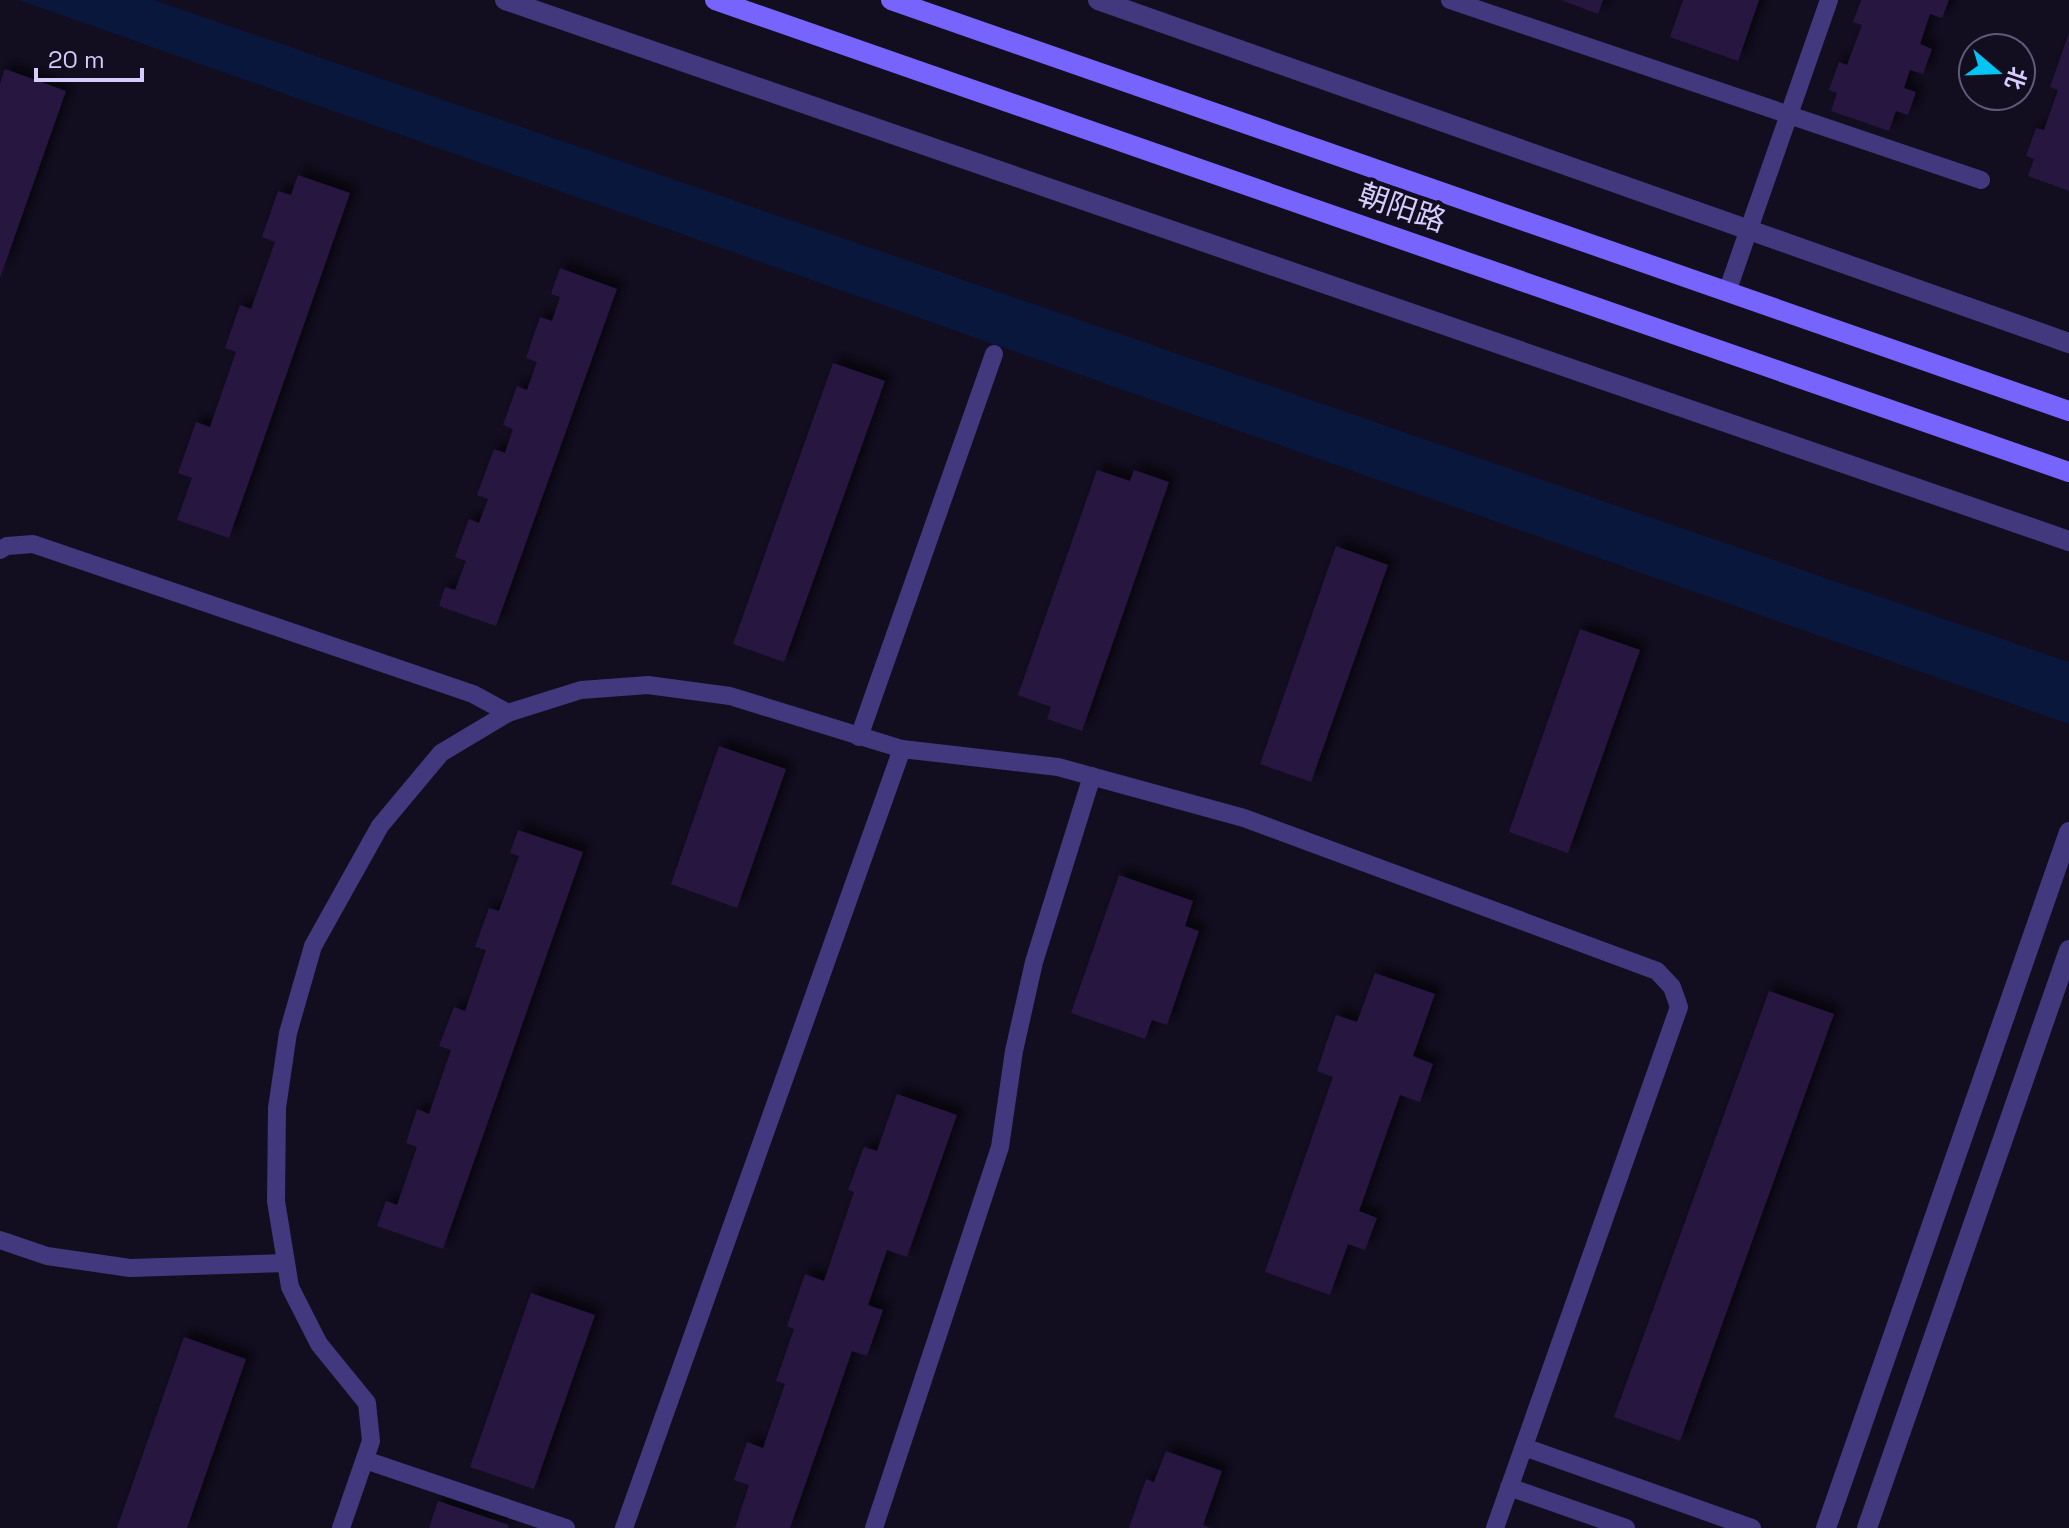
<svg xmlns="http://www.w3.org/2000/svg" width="2069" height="1528" font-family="'Space Grotesk','Noto Sans SC',sans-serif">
	<defs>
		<filter id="shadow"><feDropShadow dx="7" dy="-7" stdDeviation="4" flood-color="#0009"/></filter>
	</defs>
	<rect width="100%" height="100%" fill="#120d1f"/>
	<polygon fill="#09173c" points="19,0 154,0 2069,662 2069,724"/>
	<g fill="#251940" filter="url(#shadow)">
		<polygon points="1561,0 1603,0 1598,14"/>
		<polygon points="1683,0 1759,0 1738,61 1670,37"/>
		<polygon points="1861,0 1949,0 1942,18 1930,14 1920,44 1932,49 1923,74 1910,70 1904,88 1916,92 1908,115 1896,111 1889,131 1831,111 1837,93 1829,90 1839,62 1847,65 1862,25 1853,22"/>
		<polygon points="2069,33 2069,191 2028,176 2034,159 2026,156 2036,128 2044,130 2058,90 2050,87"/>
		<polygon points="5,69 66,91 0,278 0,84"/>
		<polygon points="298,175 350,193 229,538 177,520 192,478 178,473 196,422 210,427 236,352 225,348 240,305 251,309 275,242 262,237 278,191 291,195"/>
		<polygon points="560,268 617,289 496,626 439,606 445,587 455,590 466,561 455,557 469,519 479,523 488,499 477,495 494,449 505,453 513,429 503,425 517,386 527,390 537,362 526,358 540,317 552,321 560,297 551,294"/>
		<polygon points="833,363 885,381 784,662 733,644"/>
		<polygon points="1097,470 1130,481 1134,470 1169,482 1082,731 1047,719 1051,707 1018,695"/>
		<polygon points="1336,546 1388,565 1311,782 1260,764"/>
		<polygon points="1580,629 1640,650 1568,853 1509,832"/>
		<polygon points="719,746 786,769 737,908 671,884"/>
		<polygon points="518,830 583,852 443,1249 377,1226 386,1201 397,1205 417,1147 406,1143 417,1109 429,1114 451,1050 439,1046 454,1007 465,1011 486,950 475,947 489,908 499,911 519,856 510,853"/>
		<polygon points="1119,875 1193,901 1185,926 1199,931 1167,1025 1152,1020 1145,1039 1071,1013"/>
		<polygon points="1375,973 1435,994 1413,1056 1433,1064 1420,1102 1400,1095 1359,1211 1377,1218 1365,1250 1348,1244 1330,1295 1265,1272 1333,1077 1317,1071 1336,1015 1357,1022"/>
		<polygon points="1769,991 1834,1014 1680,1441 1614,1417"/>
		<polygon points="897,1094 957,1115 907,1257 887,1250 868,1305 883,1310 867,1356 852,1351 790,1528 735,1528 749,1485 734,1480 747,1442 763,1448 785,1384 776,1381 794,1329 787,1326 805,1274 824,1281 854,1192 848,1190 864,1147 877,1151"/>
		<polygon points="531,1293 595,1315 534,1489 470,1467"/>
		<polygon points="184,1337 246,1359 187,1528 117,1528"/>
		<polygon points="1166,1451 1222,1471 1203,1525 1210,1528 1129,1528 1146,1479 1154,1482"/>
		<polygon points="438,1501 509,1525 508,1528 429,1528"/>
	</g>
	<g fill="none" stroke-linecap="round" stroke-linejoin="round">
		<g stroke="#41387e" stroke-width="18">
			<polyline points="1450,0 1981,180"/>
			<polyline points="1727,292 1829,0"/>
			<polyline points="0,550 7,546 33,544 473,694 508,713"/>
			<polyline points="859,737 994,354"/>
			<polyline points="0,1240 47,1256 130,1268 286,1263"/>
			<polyline points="1524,1447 1752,1528"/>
			<polyline points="365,1460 566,1528"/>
			<polyline points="1509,1487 1626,1528"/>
			<polyline points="341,1528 371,1441 367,1403 319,1344 290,1287 276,1201 277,1108 288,1033 313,946 380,826 441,753 508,713 581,690 648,685 730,696 902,749"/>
			<polyline points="624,1528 902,749 1058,767 1244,818 1657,971 1672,987 1679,1007 1495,1528"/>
			<polyline points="874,1528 1000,1147 1014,1051 1034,962 1092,776"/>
		</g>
		<g stroke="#41387e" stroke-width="20">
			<polyline points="505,0 2069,541"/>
			<polyline points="1098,0 2069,343"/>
		</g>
		<g stroke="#41387e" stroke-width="20">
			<polyline points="1826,1528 2069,832"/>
			<polyline points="1867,1528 2069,950"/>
		</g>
		<g stroke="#7664fd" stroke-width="20">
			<polyline points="715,0 2069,472"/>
			<polyline points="891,0 2069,411"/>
		</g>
	</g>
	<g text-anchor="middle" stroke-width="8" stroke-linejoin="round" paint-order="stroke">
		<g font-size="30" fill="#d6ccfe" stroke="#120d1f">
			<text transform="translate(1402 208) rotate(19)" y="10">朝阳路</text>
		</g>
	</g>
	<g transform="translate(1997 72) rotate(109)"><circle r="38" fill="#120d1f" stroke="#605978" stroke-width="2"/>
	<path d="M0-6L14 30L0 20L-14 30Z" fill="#03c4f3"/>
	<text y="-12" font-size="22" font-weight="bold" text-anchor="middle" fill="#d6ccfe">北</text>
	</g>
	<path d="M36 68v12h106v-12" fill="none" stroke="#d6ccfe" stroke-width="4"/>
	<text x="48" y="68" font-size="24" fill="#d6ccfe" stroke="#120d1f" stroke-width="6" paint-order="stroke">20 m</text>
</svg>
